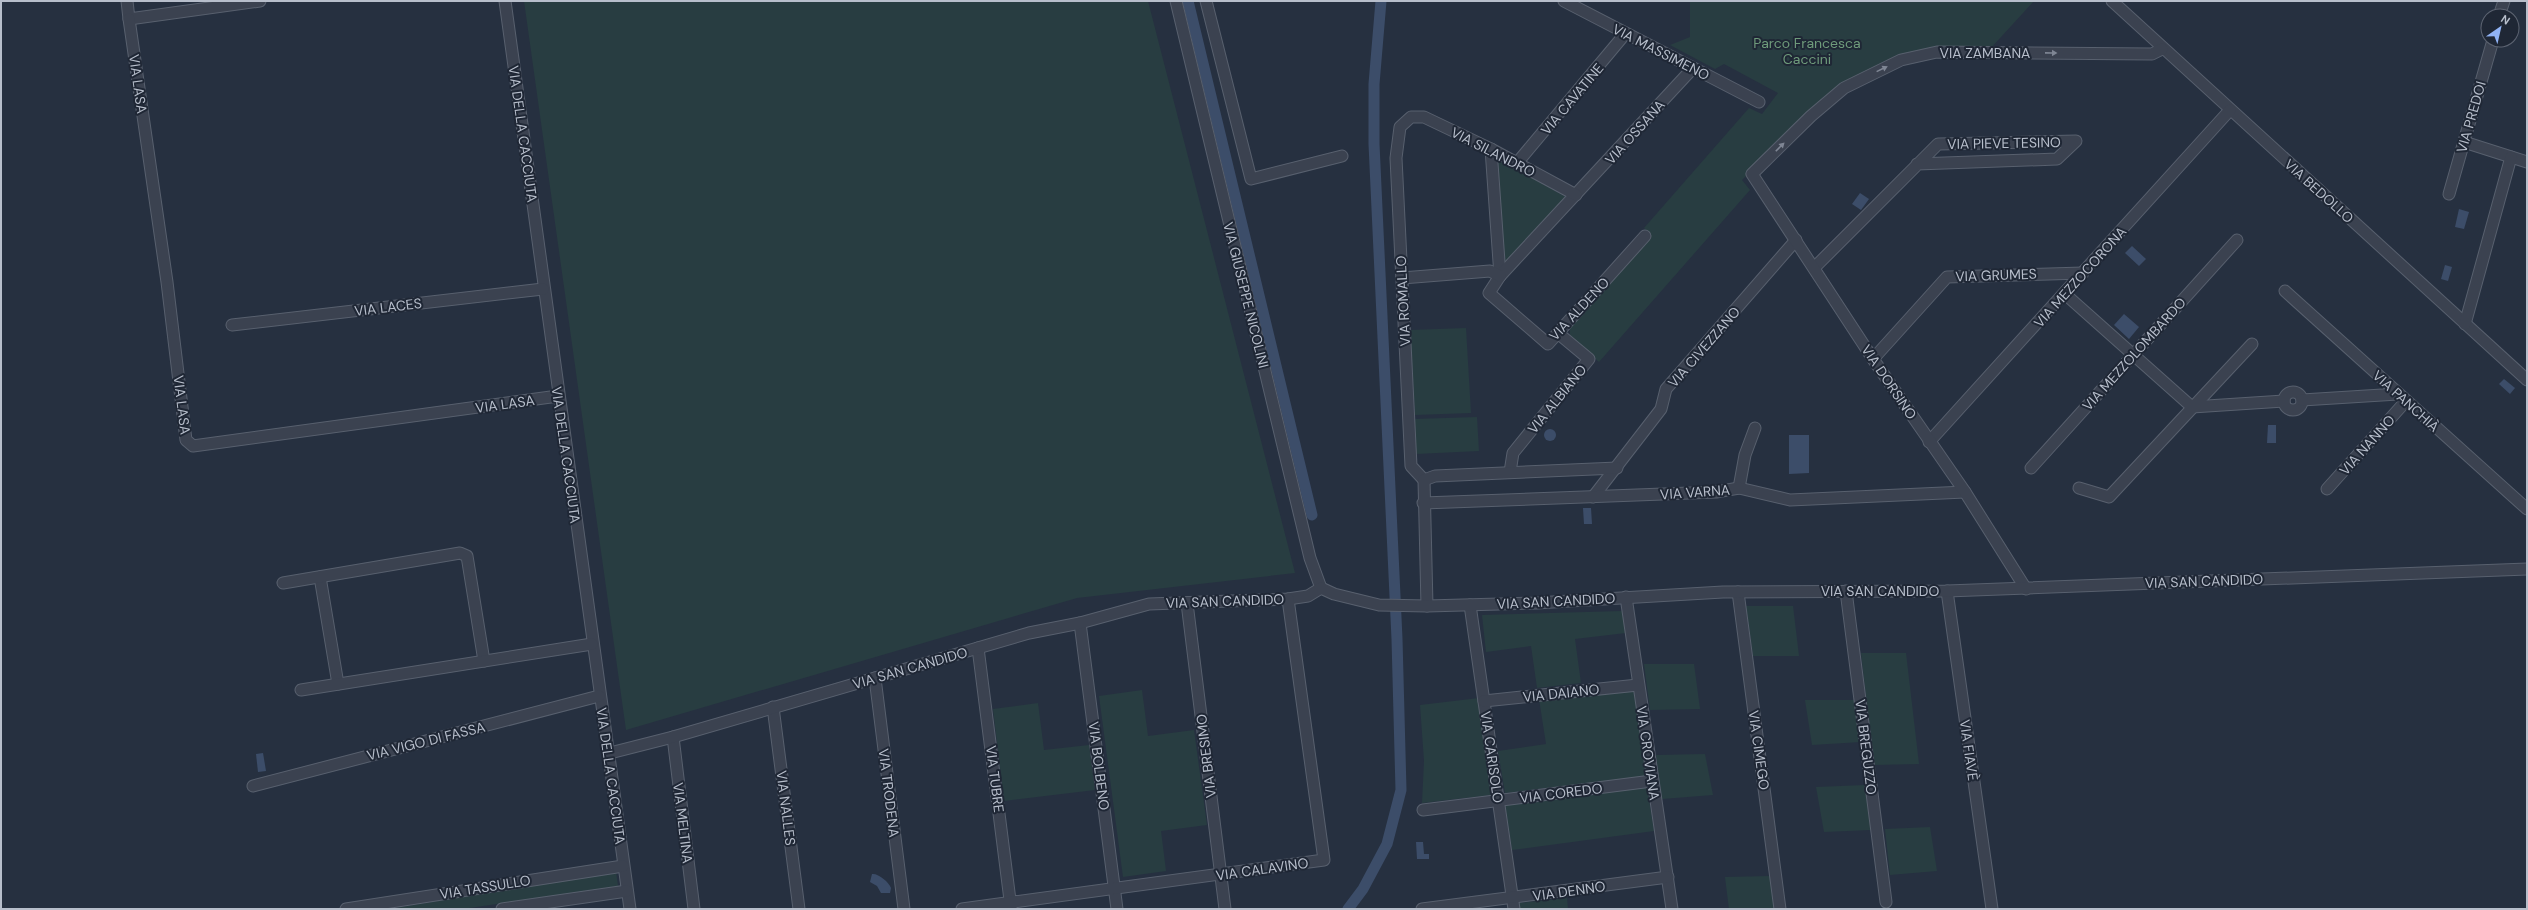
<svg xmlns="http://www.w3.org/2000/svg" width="2528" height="910" font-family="'DM Sans',sans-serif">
	<rect width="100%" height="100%" fill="#263040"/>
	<g fill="#283d41">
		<polygon points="524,1 1148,1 1295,573 1077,598 626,730"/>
		<polygon points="1690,1 2034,1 1990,49 1900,55 1812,111 1742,180 1750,190 1599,362 1573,339 1570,336 1570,326 1650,234 1644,228 1749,108 1762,114 1778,93 1724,64 1715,69 1670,45 1690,37"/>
		<polygon points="1498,159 1566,197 1504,266"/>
		<polygon points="1466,328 1471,413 1415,415 1410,330"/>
		<polygon points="1477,417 1479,451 1416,454 1414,419"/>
		<polygon points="1746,606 1793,606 1799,656 1753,656"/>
		<polygon points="1622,611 1626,633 1575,639 1581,683 1537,688 1531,646 1486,652 1482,615"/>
		<polygon points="1861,653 1906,653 1919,764 1874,765"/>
		<polygon points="1644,664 1694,664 1700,709 1650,710"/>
		<polygon points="1635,689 1647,776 1505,793 1498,751 1546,744 1539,699"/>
		<polygon points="1142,690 1148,736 1194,730 1207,825 1161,831 1166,871 1123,877 1099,696"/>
		<polygon points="1479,698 1488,752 1491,795 1422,803 1424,761 1420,705"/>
		<polygon points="1805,700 1855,700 1861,742 1812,745"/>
		<polygon points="1038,703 1044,750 1089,745 1095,790 1004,801 993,709"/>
		<polygon points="1705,754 1713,795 1662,799 1656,755"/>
		<polygon points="1865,785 1871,830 1824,832 1816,787"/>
		<polygon points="1647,786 1654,831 1512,850 1505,804"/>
		<polygon points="1930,827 1937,871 1890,875 1885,829"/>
		<polygon points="616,872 618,886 463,909 389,909"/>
		<polygon points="1770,876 1775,909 1729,909 1725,877"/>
		<polygon points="1567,898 1568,909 1520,909 1519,903"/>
	</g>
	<g fill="#3c4d69">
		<polygon points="1860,193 1869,199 1861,210 1852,204"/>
		<polygon points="2459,209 2469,212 2464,229 2455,227"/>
		<polygon points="2132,246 2146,259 2139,266 2125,253"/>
		<polygon points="2445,265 2452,267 2448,281 2441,279"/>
		<polygon points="2124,314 2139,327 2129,339 2114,325"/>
		<polygon points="2504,379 2515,388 2510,394 2499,384"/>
		<polygon points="2268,425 2276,425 2276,443 2267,443"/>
		<circle cx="1550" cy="435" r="6"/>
		<polygon points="1789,435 1809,435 1809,473 1789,474"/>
		<polygon points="1583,508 1591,508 1592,524 1584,524"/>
		<polygon points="263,753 266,771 258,772 256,754"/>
		<polygon points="1416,842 1423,842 1424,854 1429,854 1429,859 1417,859"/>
		<path d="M 872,874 C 878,873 889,882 891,888 L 890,893 L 881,893 L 877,886 L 870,882 Z"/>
	</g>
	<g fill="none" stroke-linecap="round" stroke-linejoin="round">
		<g stroke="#3c4d69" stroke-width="11">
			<polyline points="1188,1 1312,515"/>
			<polyline points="1348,909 1363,889 1387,844 1401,790 1397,639 1374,144 1374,84 1381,1"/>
		</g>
		<g stroke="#58606e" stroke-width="13">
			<g id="street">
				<polyline points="127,1 129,19 260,1"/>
				<polyline points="505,1 630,909"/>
				<polyline points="1176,1 1310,558 1321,588"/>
				<polyline points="1206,1 1251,179 1342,156"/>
				<polyline points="1564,1 1759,102"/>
				<polyline points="2112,1 2527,380"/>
				<polyline points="2499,16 2504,1"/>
				<polyline points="129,19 167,282 186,440 193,446 558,396"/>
				<polyline points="2464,142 2527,162"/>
				<polyline points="1491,149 1500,276"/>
				<polyline points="1517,163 1625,34"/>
				<polyline points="2449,194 2493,40"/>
				<polyline points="1645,236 1548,344 1489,293 1500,276 1693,68"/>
				<polyline points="1814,268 1938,144 2076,141 2057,159 1917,164"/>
				<polyline points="1402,278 1490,271 1500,276"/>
				<polyline points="2285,291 2527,509"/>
				<polyline points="2065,294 2192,407 2284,401"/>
				<polyline points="2465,324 2511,157"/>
				<polyline points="232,325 543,289"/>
				<polyline points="1873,359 1947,277 2083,273"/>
				<circle cx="2293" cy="401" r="9"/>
				<polyline points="2302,400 2398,394"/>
				<polyline points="1929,442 2230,110"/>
				<polyline points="2031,468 2237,240"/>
				<polyline points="1510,472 1513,453 1589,359 1559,334"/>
				<polyline points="1424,480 1411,466 1396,158 1400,127 1411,117 1424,117 1491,149 1576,195"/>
				<polyline points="1739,488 1745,455 1755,428"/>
				<polyline points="2079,488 2109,497 2252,344"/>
				<polyline points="2327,489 2406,401"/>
				<polyline points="1593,497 1661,409 1666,389 1796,240"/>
				<polyline points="1423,503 1716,492 1739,488 1790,500 1965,492"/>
				<polyline points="320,577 338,684"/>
				<polyline points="283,583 460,553 467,556 484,661"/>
				<polyline points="2026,589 1965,492 1873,359 1752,174 1811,116 1844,88 1901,60 1937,52 2152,54 2162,49"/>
				<polyline points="1846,591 1886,902"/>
				<polyline points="1947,591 1992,909"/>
				<polyline points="1738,592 1780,909"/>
				<polyline points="1626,597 1672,909"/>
				<polyline points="1187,603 1225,909"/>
				<polyline points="1470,605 1514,909"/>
				<polyline points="1427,606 1424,480 1435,476 1617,468"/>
				<polyline points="1080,623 1117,909"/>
				<polyline points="978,648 1011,908"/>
				<polyline points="875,678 904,909"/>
				<polyline points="301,690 592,644"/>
				<polyline points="1484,701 1638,685"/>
				<polyline points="773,707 799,909"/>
				<polyline points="673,737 694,909"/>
				<polyline points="610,753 673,737 1029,633 1080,623 1149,604 1288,599 1308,596 1321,588 1334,594 1379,605 1427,606 1536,603 1723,592 1947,591 2527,569"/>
				<polyline points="253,786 599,696"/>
				<polyline points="1423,810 1652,781"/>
				<polyline points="346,909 623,866"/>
				<polyline points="502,909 627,891"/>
				<polyline points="962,909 1324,860 1288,599"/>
				<polyline points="1422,909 1668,877"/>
			</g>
		</g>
		<use href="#street" stroke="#3b4250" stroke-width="11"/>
	</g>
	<defs><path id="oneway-solid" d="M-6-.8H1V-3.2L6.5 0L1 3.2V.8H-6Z"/></defs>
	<g fill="#7f8694">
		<use href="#oneway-solid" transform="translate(2051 53) rotate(1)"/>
		<use href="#oneway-solid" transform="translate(1882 69) rotate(-26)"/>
		<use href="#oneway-solid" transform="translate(1780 147) rotate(-45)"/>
	</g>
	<g text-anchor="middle" stroke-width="4" stroke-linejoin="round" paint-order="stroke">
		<g font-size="14" fill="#6f9b7b" stroke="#1f2735">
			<text x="1807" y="48">Parco Francesca<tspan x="1807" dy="16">Caccini</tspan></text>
		</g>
		<g font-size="14" fill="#b7becb" stroke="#1f2735">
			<text transform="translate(1661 52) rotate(27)" y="5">VIA MASSIMENO</text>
			<text x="1985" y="58">VIA ZAMBANA</text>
			<text transform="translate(138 84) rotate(82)" y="5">VIA LASA</text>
			<text transform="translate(1572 99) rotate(-50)" y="5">VIA CAVATINE</text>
			<text transform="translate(2471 117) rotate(-74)" y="5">VIA PREDOI</text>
			<text transform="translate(1635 132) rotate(-48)" y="5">VIA OSSANA</text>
			<text transform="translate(523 134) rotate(82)" y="5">VIA DELLA CACCIUTA</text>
			<text transform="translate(2004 143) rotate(-1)" y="5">VIA PIEVE TESINO</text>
			<text transform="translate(1493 152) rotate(27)" y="5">VIA SILANDRO</text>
			<text transform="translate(2319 191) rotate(42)" y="5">VIA BEDOLLO</text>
			<text transform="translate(1996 275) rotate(-2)" y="5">VIA GRUMES</text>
			<text transform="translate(2080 277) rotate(-48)" y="5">VIA MEZZOCORONA</text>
			<text transform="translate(1246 295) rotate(76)" y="5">VIA GIUSEPPE NICOLINI</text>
			<text transform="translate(1403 301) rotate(-93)" y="5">VIA ROMALLO</text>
			<text transform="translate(388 307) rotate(-7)" y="5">VIA LACES</text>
			<text transform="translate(1579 309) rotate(-47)" y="5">VIA ALDENO</text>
			<text transform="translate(1704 347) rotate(-49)" y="5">VIA CIVEZZANO</text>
			<text transform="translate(2134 354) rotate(-48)" y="5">VIA MEZZOLOMBARDO</text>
			<text transform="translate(1889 382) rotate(56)" y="5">VIA DORSINO</text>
			<text transform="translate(1557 399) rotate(-51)" y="5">VIA ALBIANO</text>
			<text transform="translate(2406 401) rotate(42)" y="5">VIA PANCHIÀ</text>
			<text transform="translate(505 404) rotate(-8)" y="5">VIA LASA</text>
			<text transform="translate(182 405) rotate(83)" y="5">VIA LASA</text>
			<text transform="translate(2367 445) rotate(-48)" y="5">VIA NANNO</text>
			<text transform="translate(566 455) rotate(82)" y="5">VIA DELLA CACCIUTA</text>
			<text transform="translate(1695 492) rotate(-4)" y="5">VIA VARNA</text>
			<text transform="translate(2204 581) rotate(-2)" y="5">VIA SAN CANDIDO</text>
			<text x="1880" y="596">VIA SAN CANDIDO</text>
			<text transform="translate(1225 601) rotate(-2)" y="5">VIA SAN CANDIDO</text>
			<text transform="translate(1556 601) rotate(-3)" y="5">VIA SAN CANDIDO</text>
			<text transform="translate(910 668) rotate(-16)" y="5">VIA SAN CANDIDO</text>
			<text transform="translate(1561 693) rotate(-6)" y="5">VIA DAIANO</text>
			<text transform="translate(426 741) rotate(-14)" y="5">VIA VIGO DI FASSA</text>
			<text transform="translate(1866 747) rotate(83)" y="5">VIA BREGUZZO</text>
			<text transform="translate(1759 750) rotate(82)" y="5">VIA CIMEGO</text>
			<text transform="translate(1969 750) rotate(82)" y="5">VIA FIAVÈ</text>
			<text transform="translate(1648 753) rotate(82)" y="5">VIA CROVIANA</text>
			<text transform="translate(1206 756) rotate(-97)" y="5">VIA BRESIMO</text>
			<text transform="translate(1492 757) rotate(82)" y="5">VIA CARISOLO</text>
			<text transform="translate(1099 766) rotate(83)" y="5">VIA BOLBENO</text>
			<text transform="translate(611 776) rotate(82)" y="5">VIA DELLA CACCIUTA</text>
			<text transform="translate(995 779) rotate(83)" y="5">VIA TUBRE</text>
			<text transform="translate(889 793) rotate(83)" y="5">VIA TRODENA</text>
			<text transform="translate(1561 793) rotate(-7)" y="5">VIA COREDO</text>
			<text transform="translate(786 808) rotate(83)" y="5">VIA NALLES</text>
			<text transform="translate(683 823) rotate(83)" y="5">VIA MELTINA</text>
			<text transform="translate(1262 869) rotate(-8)" y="5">VIA CALAVINO</text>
			<text transform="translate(485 887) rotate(-9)" y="5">VIA TASSULLO</text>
			<text transform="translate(1569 891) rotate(-8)" y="5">VIA DENNO</text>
		</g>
	</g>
	<rect width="2528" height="910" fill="none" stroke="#b7becb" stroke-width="4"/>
	<g transform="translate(2500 28) rotate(34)"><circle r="19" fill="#1f2735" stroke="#5c6371"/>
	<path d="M0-3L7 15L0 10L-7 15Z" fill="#91b3f6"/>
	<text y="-6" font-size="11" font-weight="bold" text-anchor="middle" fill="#b7becb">N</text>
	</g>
</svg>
